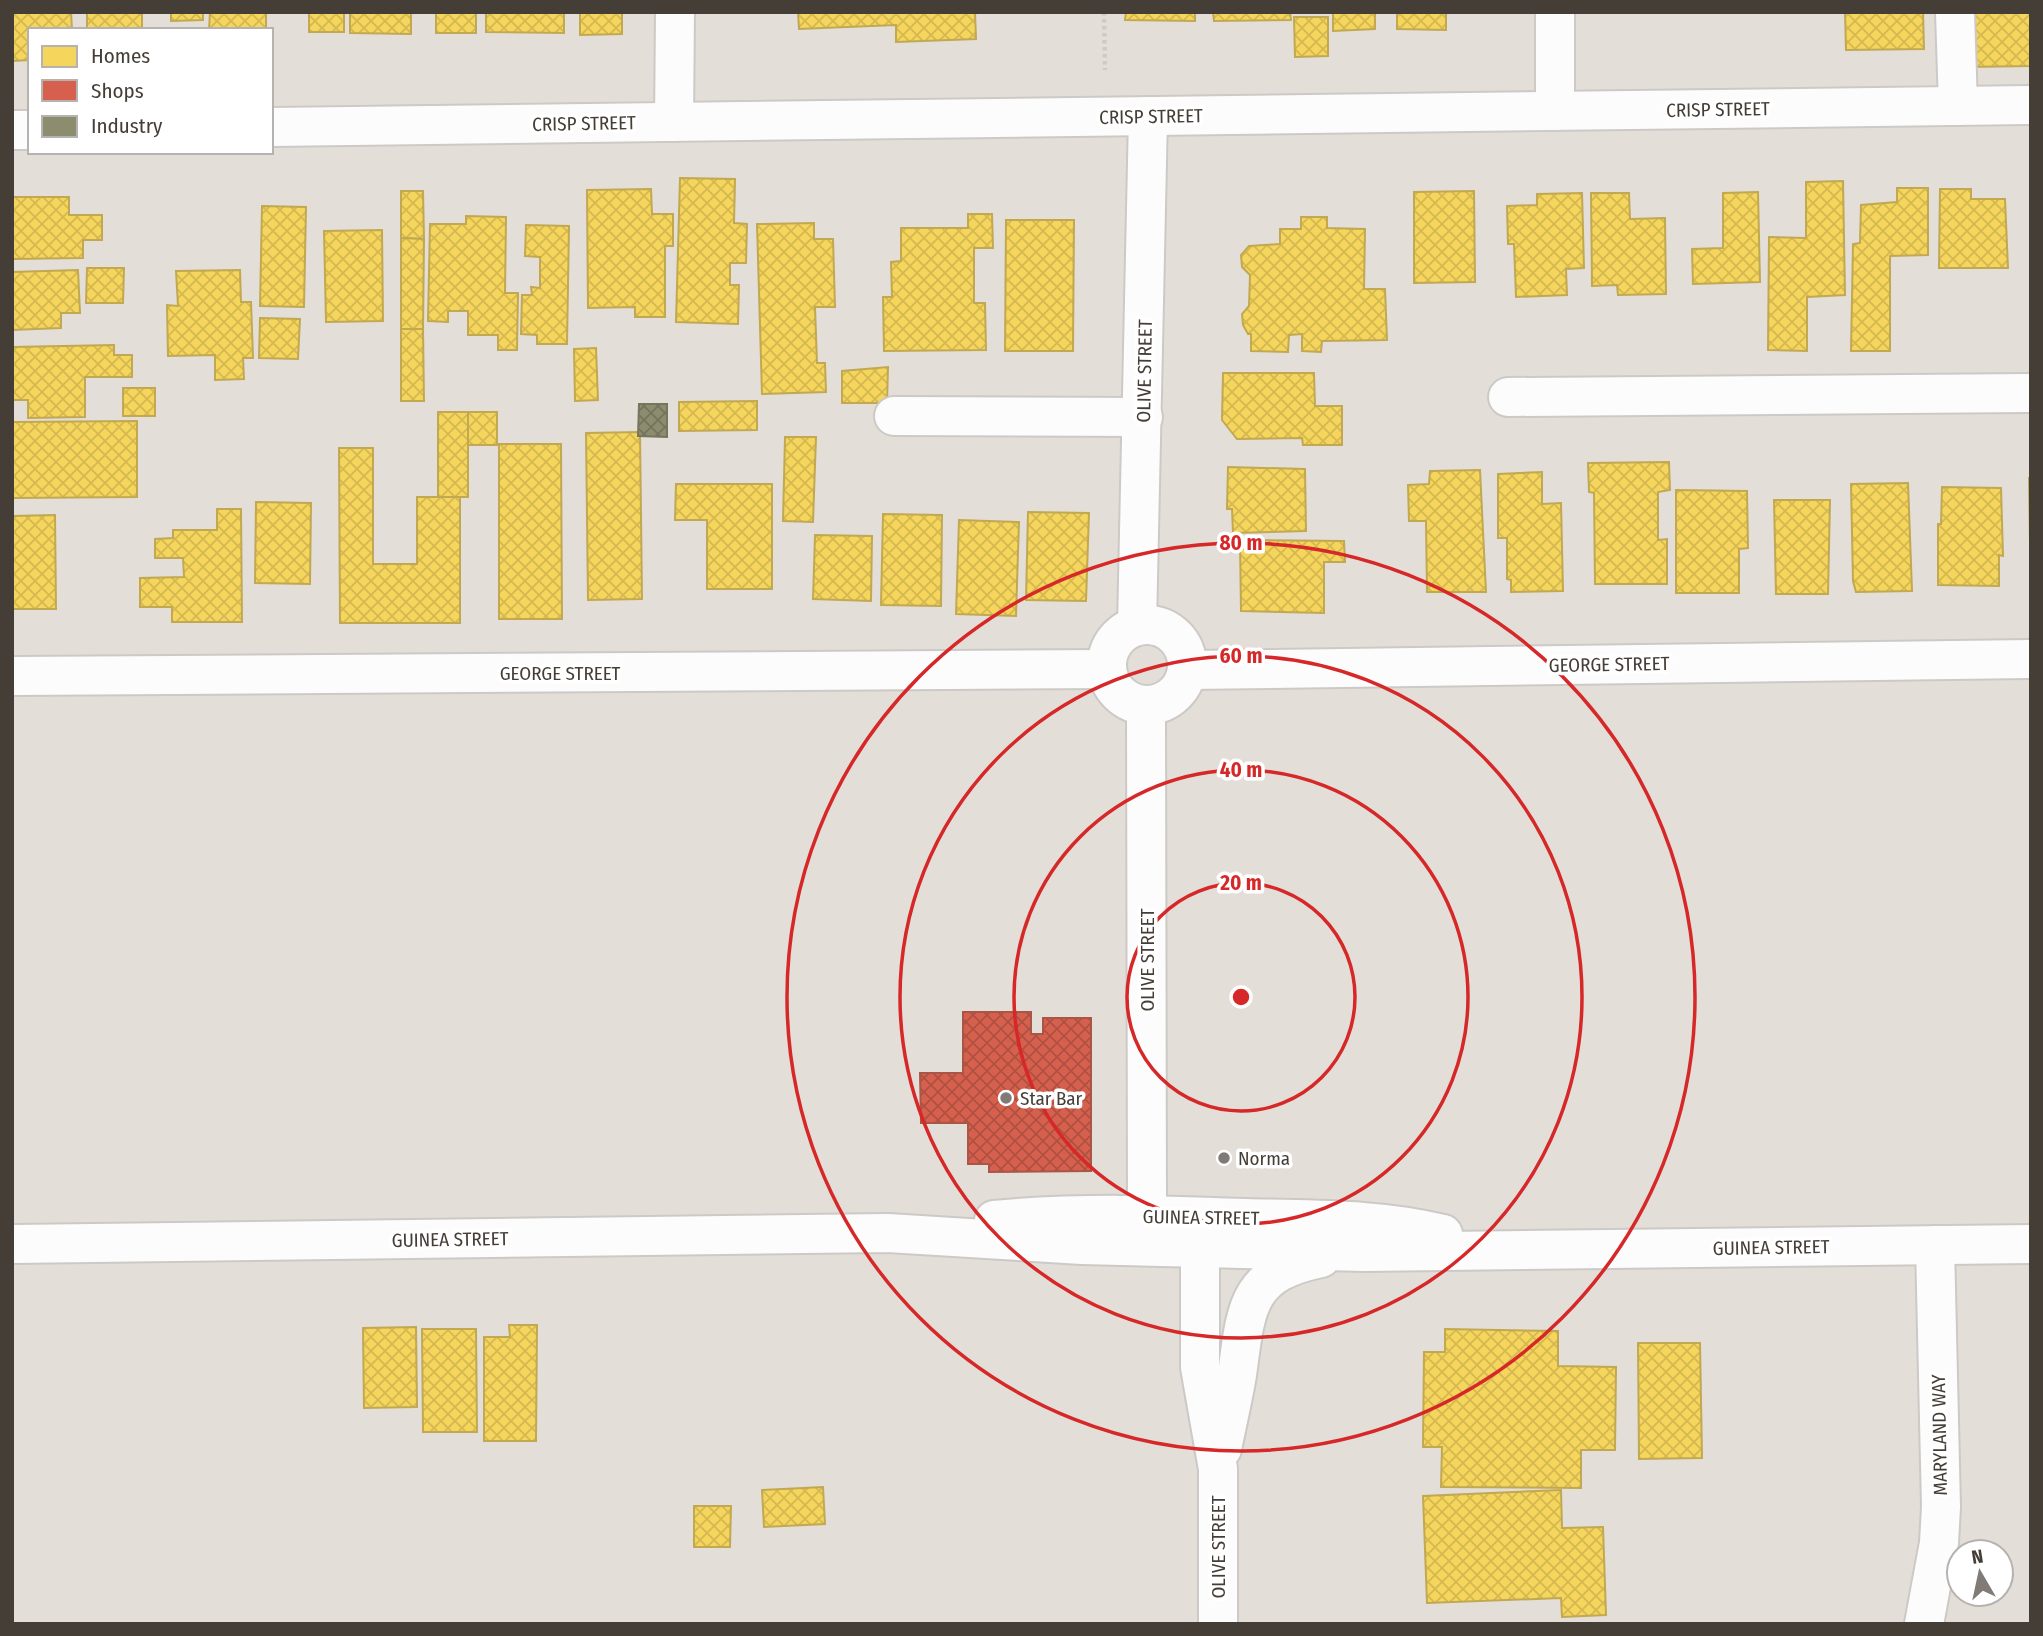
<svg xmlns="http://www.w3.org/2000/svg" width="2043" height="1636" font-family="'Fira Sans Condensed',sans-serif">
	<defs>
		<pattern id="homes-cross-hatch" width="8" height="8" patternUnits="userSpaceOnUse" patternTransform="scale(1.75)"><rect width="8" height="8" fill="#f6d55c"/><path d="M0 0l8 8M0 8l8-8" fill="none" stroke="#d4b851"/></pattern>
		<pattern id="shops-cross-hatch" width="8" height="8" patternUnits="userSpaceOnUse" patternTransform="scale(1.75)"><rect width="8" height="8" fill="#d6604d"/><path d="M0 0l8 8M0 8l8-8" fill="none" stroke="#af5141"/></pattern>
		<pattern id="industry-cross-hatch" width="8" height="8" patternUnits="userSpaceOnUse" patternTransform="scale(1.75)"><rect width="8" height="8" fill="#8c8c6e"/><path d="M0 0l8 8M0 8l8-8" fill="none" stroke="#74745b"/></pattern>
	</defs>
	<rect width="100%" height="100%" fill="#efedea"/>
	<path fill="#e3dfd8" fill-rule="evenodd" d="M 12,12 L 2031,12 L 2031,1624 L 12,1624 ZM 30,30 L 271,30 L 271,152 L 30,152 ZM 1959,1552 L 2001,1552 L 2001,1594 L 1959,1594 Z"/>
	<g fill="url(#homes-cross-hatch)" stroke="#c1a851" stroke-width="2">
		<polygon points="12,12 71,12 72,30 30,30 30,60 12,61"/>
		<rect x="87" y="12" width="55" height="18"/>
		<polygon points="171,12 203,12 203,20 171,21"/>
		<polygon points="210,12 266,12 266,30 209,30"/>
		<rect x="309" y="12" width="35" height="20"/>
		<polygon points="350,12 411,12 411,34 350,33"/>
		<rect x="436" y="12" width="40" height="21"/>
		<polygon points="486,12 564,12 564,33 486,32"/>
		<polygon points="580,12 622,12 622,34 580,35"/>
		<polygon points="798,12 975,12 976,39 896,42 896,25 799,29"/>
		<polygon points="1126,12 1195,12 1195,21 1125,20"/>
		<polygon points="1213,12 1290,12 1291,20 1214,21"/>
		<polygon points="1319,12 1388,12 1388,13 1375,13 1375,29 1333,31 1333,12"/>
		<polygon points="1397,12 1446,12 1446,30 1397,29"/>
		<polygon points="1845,12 1923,12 1924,49 1846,50"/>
		<polygon points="1964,12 2030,12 2031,66 1965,67"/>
		<polygon points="1294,17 1328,17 1328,56 1295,57"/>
		<polygon points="680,178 735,179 734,223 747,224 746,263 730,263 730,285 739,285 738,324 676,322"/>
		<polygon points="1843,181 1845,295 1807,297 1807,351 1768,350 1769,237 1806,238 1806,182"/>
		<polygon points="1897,188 1928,188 1928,255 1890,256 1890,351 1851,351 1853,244 1860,243 1861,205 1897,202"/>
		<polygon points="651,189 652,214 673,214 673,246 665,246 665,317 635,317 635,307 588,308 587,190"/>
		<polygon points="1940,189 1971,189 1971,199 2005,199 2008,268 1939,268"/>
		<polygon points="401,191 423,191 424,239 401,238"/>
		<polygon points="1474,191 1475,282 1414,283 1414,192"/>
		<polygon points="1758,192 1760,282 1693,284 1692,249 1723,248 1723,193"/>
		<polygon points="1582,193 1584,268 1566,269 1567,295 1516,297 1514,244 1508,244 1507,206 1537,205 1537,194"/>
		<polygon points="1591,193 1629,193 1630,219 1665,218 1666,294 1618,295 1617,285 1592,286"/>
		<polygon points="12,197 69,197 69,215 102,215 102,240 83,240 83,258 12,259"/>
		<polygon points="262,206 306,207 304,307 260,306"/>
		<polygon points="968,214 992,214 993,248 974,248 974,303 985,303 986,350 884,351 883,297 892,297 891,262 901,261 901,228 968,228"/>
		<polygon points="466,216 506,217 505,293 518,293 517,350 498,350 498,335 468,335 468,311 448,311 448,322 428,321 430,224 466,224"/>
		<polygon points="1301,217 1327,217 1327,228 1365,229 1364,289 1385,289 1387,340 1322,341 1321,352 1302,351 1302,334 1289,335 1288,352 1251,351 1251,334 1248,334 1243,325 1242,314 1249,306 1250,275 1242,267 1241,255 1249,246 1280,244 1280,229 1301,229"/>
		<polygon points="1006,220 1074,220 1073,351 1005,351"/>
		<polygon points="814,223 814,239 833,239 835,307 815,307 817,363 825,363 826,392 762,394 757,224"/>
		<polygon points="526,225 569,226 567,344 537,344 537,335 521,334 522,295 532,295 531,287 540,288 540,257 525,256"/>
		<polygon points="382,230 383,321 326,322 324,231"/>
		<polygon points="401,238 424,239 423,329 401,329"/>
		<polygon points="87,268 124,268 123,303 86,303"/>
		<polygon points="78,270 80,313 61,313 61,328 12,330 12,272"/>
		<polygon points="240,270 241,302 251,302 253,358 243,358 244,379 215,380 215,355 168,356 167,305 178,306 176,271"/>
		<polygon points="260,318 300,319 298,359 259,358"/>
		<polygon points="401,329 423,329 424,401 401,401"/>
		<polygon points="114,345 114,355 132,355 132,377 85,377 85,417 28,418 28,400 12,400 12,347"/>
		<polygon points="596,348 598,400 575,401 574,349"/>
		<polygon points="888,367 887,403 842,403 842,371"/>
		<polygon points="1223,373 1314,373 1315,406 1342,406 1342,445 1303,445 1302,438 1237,439 1222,420"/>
		<rect x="123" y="388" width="32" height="28"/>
		<polygon points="757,401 757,430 679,431 679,402"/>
		<rect x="438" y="412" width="30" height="85"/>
		<rect x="468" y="412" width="29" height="33"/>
		<polygon points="137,421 137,497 12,498 12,422"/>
		<polygon points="640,432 642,599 588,600 586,433"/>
		<polygon points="785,437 816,437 813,522 783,521"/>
		<polygon points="499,444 561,444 562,619 499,619"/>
		<polygon points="339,448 373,448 373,564 417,564 417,497 460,497 460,623 340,623"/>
		<polygon points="1669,462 1670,490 1658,492 1658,540 1667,539 1667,584 1595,584 1594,493 1589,492 1588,463"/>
		<polygon points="1228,467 1305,469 1306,531 1233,533 1232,509 1227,509"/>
		<polygon points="1480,470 1486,592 1427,592 1426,521 1409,521 1408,485 1429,484 1430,471"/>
		<polygon points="1542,472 1542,504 1561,503 1563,591 1511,592 1511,580 1507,579 1507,538 1498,538 1498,474"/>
		<polygon points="2029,478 2031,478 2030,542"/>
		<polygon points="1908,483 1912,591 1856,592 1853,581 1851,484"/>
		<polygon points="676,484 772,484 772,589 707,589 707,520 675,520"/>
		<polygon points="1942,487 2001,488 2003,556 1999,555 1999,586 1938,585 1938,524 1941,524"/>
		<polygon points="1676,490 1747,491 1748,548 1739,549 1739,593 1676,593"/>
		<polygon points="1774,500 1830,500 1828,594 1776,594"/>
		<polygon points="256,502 311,503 310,584 255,583"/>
		<polygon points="217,509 241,509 242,622 172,622 172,607 140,607 140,578 184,577 183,558 155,558 155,539 173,538 173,530 217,530"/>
		<polygon points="1028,512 1089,513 1086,601 1026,600"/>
		<polygon points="883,514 942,515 941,606 881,605"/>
		<polygon points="55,515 56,609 12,609 12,516"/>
		<polygon points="959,520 1019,522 1016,616 956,614"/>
		<polygon points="815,535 872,536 871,601 813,599"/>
		<polygon points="1240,540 1344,541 1345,562 1324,562 1324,613 1241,611"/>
		<polygon points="509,1325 537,1325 536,1441 484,1441 484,1337 510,1337"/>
		<polygon points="416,1327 417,1407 364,1408 363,1328"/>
		<polygon points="422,1329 476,1329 477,1432 423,1432"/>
		<polygon points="1445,1329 1558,1331 1558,1366 1616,1367 1615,1450 1581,1450 1581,1488 1441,1487 1442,1447 1423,1447 1424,1352 1445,1352"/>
		<polygon points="1638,1343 1700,1343 1702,1458 1639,1459"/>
		<polygon points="823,1487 825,1524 764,1527 762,1490"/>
		<polygon points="1561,1490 1562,1528 1603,1527 1606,1615 1562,1617 1561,1598 1427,1603 1423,1496"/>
		<polygon points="694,1506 731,1506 730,1547 694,1547"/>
	</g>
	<polygon fill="url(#shops-cross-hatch)" stroke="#aa5646" stroke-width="2" points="963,1012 1031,1012 1031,1034 1043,1034 1043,1018 1091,1018 1091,1171 989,1172 989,1164 968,1164 968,1123 921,1123 920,1073 963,1073"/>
	<polygon fill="url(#industry-cross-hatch)" stroke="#77755e" stroke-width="2" points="639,404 667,404 667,437 638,436"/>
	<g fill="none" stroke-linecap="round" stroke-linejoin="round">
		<g stroke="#ccc9c6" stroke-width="42">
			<g id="minor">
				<polyline points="1555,12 1555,111"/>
				<polyline points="1955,12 1958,106"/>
				<polyline points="674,122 675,12"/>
				<polyline points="271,127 2031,105"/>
				<polyline points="12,130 30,130"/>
				<polyline points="1508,397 2031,393"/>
				<polyline points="894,416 1143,417"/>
				<circle cx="1147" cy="665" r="40"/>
				<polyline points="1137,626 1148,116"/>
				<polyline points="1187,670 2031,659"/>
				<polyline points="12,676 1107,669"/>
				<polyline points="1146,705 1147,1215"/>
				<path d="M 994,1220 C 1078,1212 1162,1215 1246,1218 C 1313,1220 1378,1218 1443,1234"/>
				<polyline points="12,1244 888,1233 1082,1245 1365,1252 2031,1244"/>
				<polyline points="1200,1247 1200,1367 1218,1469 1218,1624"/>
				<path d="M 1222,1449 C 1227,1424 1233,1399 1237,1375 C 1246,1308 1246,1273 1321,1258"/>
				<polyline points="1924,1624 1939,1543 1941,1507 1935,1245"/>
			</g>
		</g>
		<polyline stroke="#cecbc7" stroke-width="4.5" stroke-dasharray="3.5 3.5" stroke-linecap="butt" points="1104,12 1105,70"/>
		<use href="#minor" stroke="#fdfcfc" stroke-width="38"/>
	</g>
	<g fill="none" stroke="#d62828" stroke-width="3.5">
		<circle cx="1241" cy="997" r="114"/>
		<circle cx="1241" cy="997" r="227"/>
		<circle cx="1241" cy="997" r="341"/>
		<circle cx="1241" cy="997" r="454"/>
	</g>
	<g fill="#807b76" stroke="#fff" stroke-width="2.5">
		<circle cx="1006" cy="1098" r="7"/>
		<circle cx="1224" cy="1158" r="7"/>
	</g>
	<g text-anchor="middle" stroke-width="7" stroke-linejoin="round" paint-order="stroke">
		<g font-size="19" fill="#453e37" stroke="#fff">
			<text transform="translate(1718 109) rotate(-1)" y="7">CRISP STREET</text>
			<text transform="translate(1151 116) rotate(-1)" y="7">CRISP STREET</text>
			<text transform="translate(584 123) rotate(-1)" y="7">CRISP STREET</text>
			<text transform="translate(1144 371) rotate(-89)" y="7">OLIVE STREET</text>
			<text transform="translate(1609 664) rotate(-1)" y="7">GEORGE STREET</text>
			<text x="560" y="680">GEORGE STREET</text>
			<text transform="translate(1147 960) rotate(-90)" y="7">OLIVE STREET</text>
			<text transform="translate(1201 1217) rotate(1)" y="7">GUINEA STREET</text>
			<text transform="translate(450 1239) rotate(-1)" y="7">GUINEA STREET</text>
			<text transform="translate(1771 1247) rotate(-1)" y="7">GUINEA STREET</text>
			<text transform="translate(1939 1435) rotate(-91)" y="7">MARYLAND WAY</text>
			<text transform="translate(1218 1547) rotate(-90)" y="7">OLIVE STREET</text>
		</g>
		<g font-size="19" fill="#453e37" stroke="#fff" text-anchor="start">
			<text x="1020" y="1105">Star Bar</text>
			<text x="1238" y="1165">Norma</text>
		</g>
	</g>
	<circle cx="1241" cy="997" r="10" fill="#d62828" stroke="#fff" stroke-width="3.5"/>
	<g font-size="21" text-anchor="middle" font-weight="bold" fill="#d62828" stroke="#fff" stroke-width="7" stroke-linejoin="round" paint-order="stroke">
		<text x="1241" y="550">80 m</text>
		<text x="1241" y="663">60 m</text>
		<text x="1241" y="777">40 m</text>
		<text x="1241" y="890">20 m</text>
	</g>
	<rect width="2043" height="1636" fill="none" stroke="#453e37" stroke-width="28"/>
	<rect x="28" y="28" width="245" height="126" fill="#ffffff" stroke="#b5b2af" stroke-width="2"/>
	<rect x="42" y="46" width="35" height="21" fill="#f6d55c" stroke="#b5b2af" stroke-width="2"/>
	<text x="91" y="63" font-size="21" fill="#453e37">Homes</text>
	<rect x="42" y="80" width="35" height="21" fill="#d6604d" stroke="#b5b2af" stroke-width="2"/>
	<text x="91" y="98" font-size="21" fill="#453e37">Shops</text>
	<rect x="42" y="116" width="35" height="21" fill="#8c8c6e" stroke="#b5b2af" stroke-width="2"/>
	<text x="91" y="133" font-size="21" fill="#453e37">Industry</text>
	<g transform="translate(1980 1573) rotate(351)"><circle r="33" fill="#ffffff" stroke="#b5b2af" stroke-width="2"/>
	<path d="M0-5L12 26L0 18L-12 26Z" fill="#807b76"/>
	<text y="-10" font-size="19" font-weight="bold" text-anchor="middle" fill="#453e37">N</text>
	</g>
</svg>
